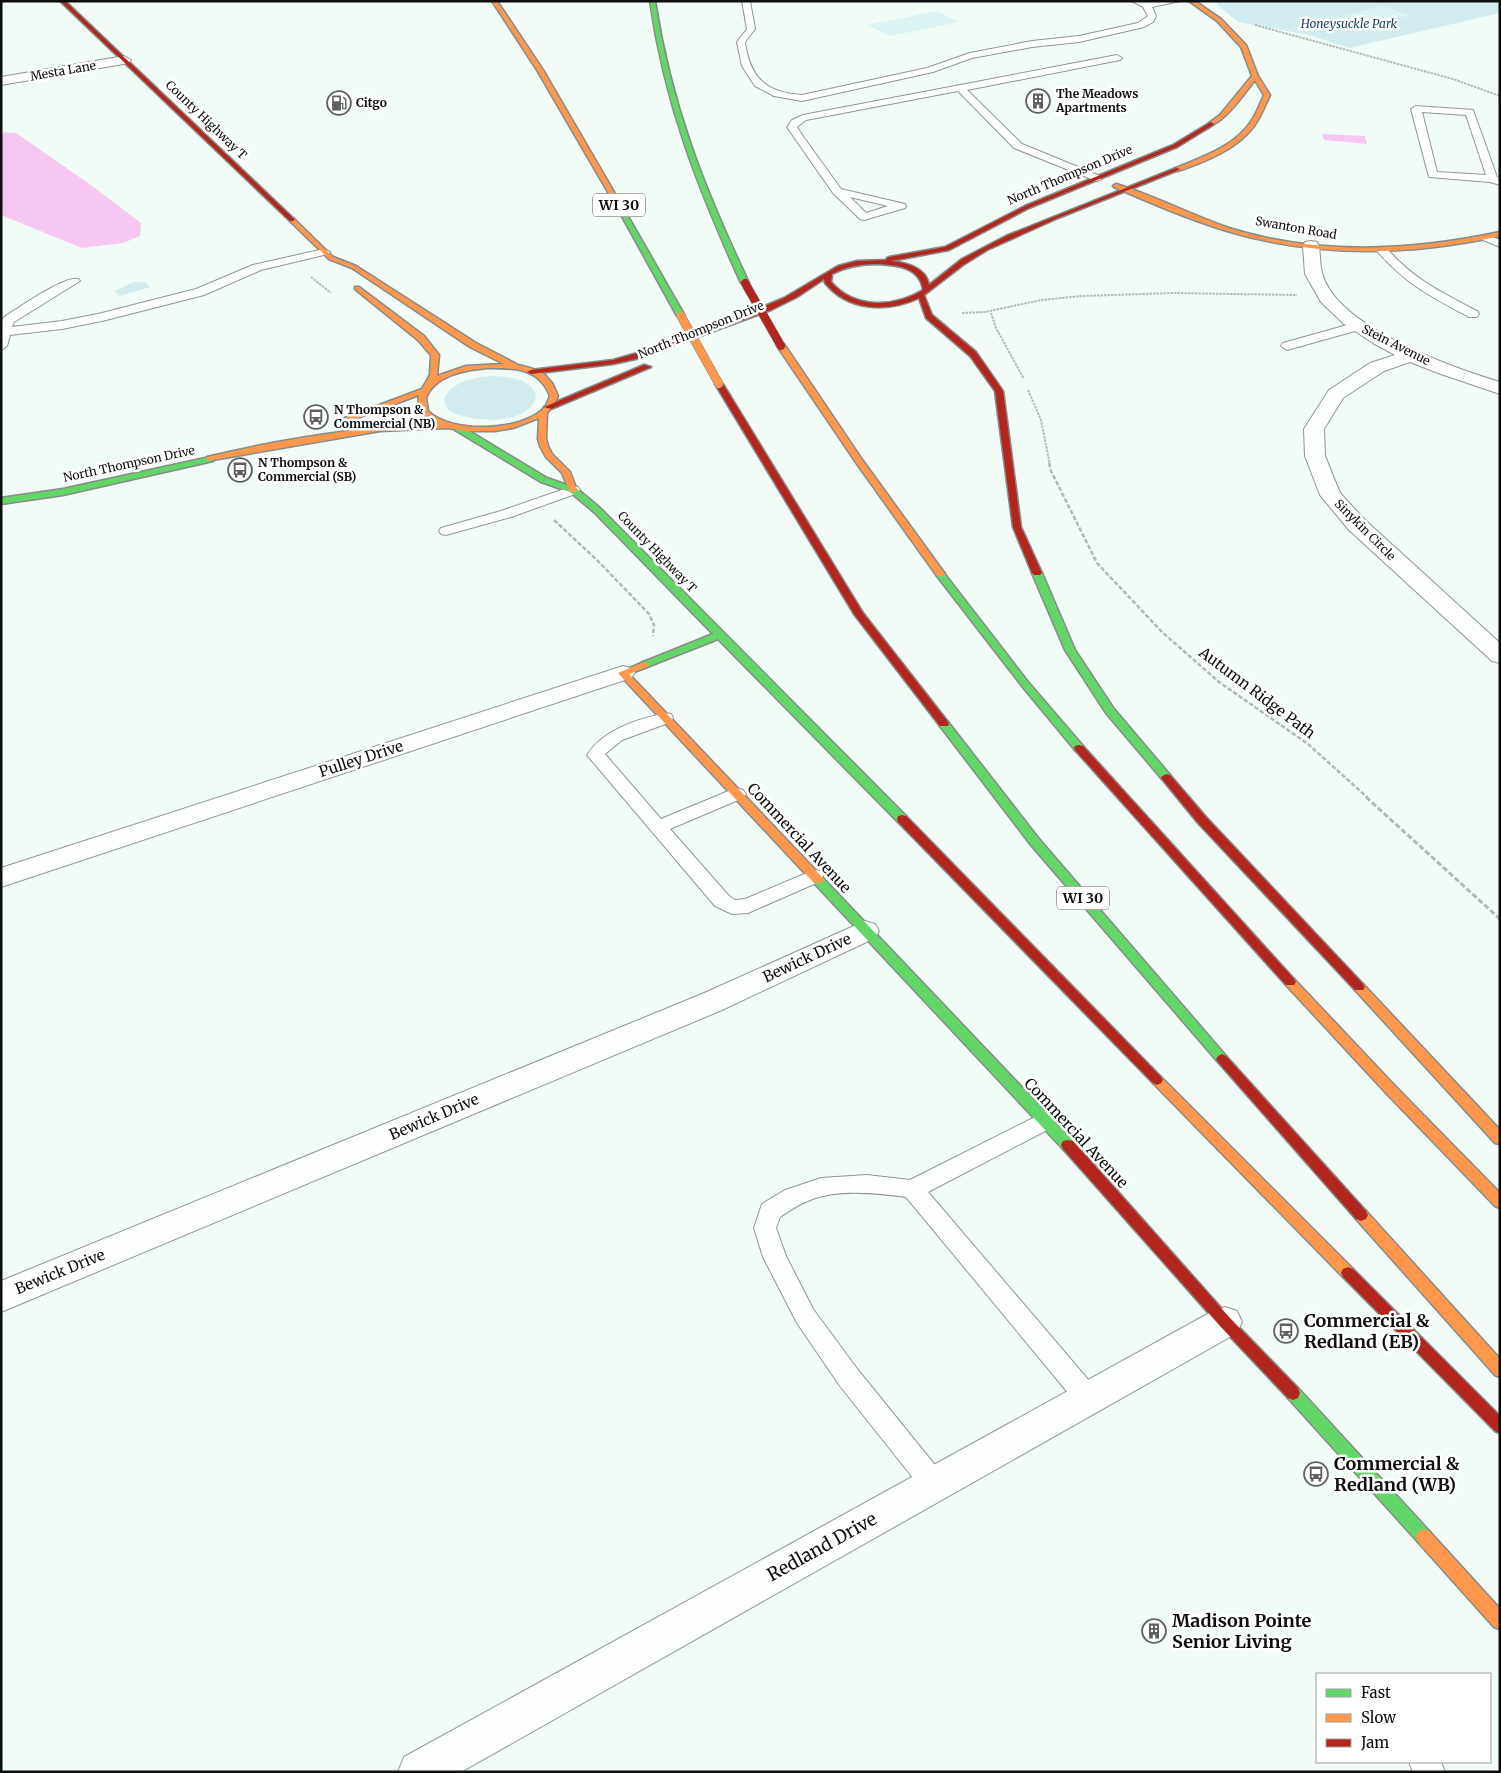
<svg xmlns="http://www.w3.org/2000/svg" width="1501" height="1773" font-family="Merriweather,serif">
	<rect width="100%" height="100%" fill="#f2fcf7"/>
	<g fill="#d2ecf0">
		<polygon points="1213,1 1500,1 1500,13 1349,48 1309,35 1238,22"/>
		<polygon points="134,282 145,282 150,287 120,296 114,291"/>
		<path d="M 495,376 C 510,377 529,379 536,394 C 534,427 467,424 447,409 L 444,399 C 452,380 477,377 495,376 Z"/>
	</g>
	<g fill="#dcf4f4">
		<polygon points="1383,6 1410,15 1368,26 1342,16"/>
		<polygon points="936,11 960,22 890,36 867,25"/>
	</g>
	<g fill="#f6c8f1">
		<polygon points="1,132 16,133 91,185 141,223 140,236 123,243 82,248 1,215"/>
		<polygon points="1322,134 1365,136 1367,144 1324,140"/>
	</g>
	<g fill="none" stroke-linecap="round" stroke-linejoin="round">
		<g stroke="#919593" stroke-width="2">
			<g id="lane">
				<path d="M 742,1 L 750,1 L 755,29 L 745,42 C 750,78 766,93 802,95 L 927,68 L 970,53 L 1032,41 L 1079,36 L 1138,23 L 1148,16 L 1143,7 L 1132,1 L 1180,1 L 1152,7 L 1156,16 L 1153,22 L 1144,27 L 1079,42 L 1032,47 L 972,58 L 933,72 L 802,101 L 774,96 L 755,86 L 742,66 L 737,42 L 747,29 Z"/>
				<path d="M 1117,55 L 1122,58 L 1120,60 L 967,90 L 1022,144 L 1100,176 L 1101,178 L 1100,180 L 1096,181 L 1014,148 L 958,91 L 806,120 L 797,127 L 802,135 L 841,189 L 905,204 L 906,206 L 905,208 L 864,220 L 860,219 L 833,193 L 787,127 L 792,120 L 803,115 ZM 850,197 L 888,206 L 866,213 Z"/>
				<path d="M 1416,106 L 1473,110 L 1497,177 L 1500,178 L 1500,185 L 1490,182 L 1429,177 L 1411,109 ZM 1422,112 L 1466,115 L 1486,175 L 1437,172 Z"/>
				<polygon points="1487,235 1500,240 1500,247 1483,240 1481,238"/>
				<path d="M 1383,248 L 1387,249 C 1415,280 1441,292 1477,311 L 1479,314 L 1477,317 L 1469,317 C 1432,297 1407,285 1379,253 L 1377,251 Z"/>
				<path d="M 324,249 L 330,252 L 328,254 L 261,270 L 204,295 L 102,321 L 62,329 L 10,335 L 7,346 L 1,350 L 1,322 L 4,317 C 17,309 65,275 78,279 L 80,281 L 14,322 L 12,327 L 62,321 L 98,314 L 196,289 L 253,265 Z"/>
				<polygon points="1358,322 1362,323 1364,326 1362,329 1287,350 1281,346 1283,343"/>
				<polygon points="573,486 578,487 580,490 578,493 511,517 446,535 441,534 439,531 441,528 501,511"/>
				<path d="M 665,713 L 671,714 L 673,718 L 671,722 L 622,740 L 605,754 L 661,819 L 731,790 L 737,788 L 743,790 L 746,794 L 743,798 L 670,829 L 729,896 L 735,900 L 745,899 L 814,870 L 821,871 L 823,876 L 821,881 L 748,913 L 732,914 L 715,906 L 587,755 C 604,729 636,720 665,713 Z"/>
				<path d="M 1045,1112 L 1053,1115 L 1056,1121 L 1053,1127 L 928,1192 L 1097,1390 L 1100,1398 L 1097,1406 L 1088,1409 L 1079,1406 L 906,1197 C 875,1193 839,1189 810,1200 C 799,1204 790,1210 780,1217 L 776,1228 L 786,1256 L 813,1309 L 858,1370 L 943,1475 L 947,1484 L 943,1493 L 934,1496 L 925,1493 L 840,1386 L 797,1323 L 763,1257 L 754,1228 L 762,1204 L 785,1190 L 821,1178 L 867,1175 L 910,1180 Z"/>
				<polygon points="1409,1762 1441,1762 1445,1772 1413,1772"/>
			</g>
		</g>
		<g stroke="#919593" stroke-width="2">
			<g id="street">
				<polygon points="124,56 131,60 129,63 1,85 1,77"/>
				<path d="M 1311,241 L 1317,242 L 1319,246 C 1320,254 1320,265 1322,273 C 1336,327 1451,367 1500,382 L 1500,394 L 1438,373 L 1410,362 L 1384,371 L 1343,398 L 1324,429 L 1325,456 L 1340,493 L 1365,520 L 1500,643 L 1500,663 L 1492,661 L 1349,530 L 1320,495 L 1305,456 L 1304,429 L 1329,390 L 1370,363 L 1395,355 L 1373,343 L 1344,324 L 1321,302 L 1305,274 L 1303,246 L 1305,242 Z"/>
				<polygon points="623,666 631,668 635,673 631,678 1,887 1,868"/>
				<polygon points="865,921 875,924 879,931 875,938 722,1010 1,1312 1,1281 702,994"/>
				<polygon points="1225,1307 1237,1311 1242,1322 1237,1333 461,1772 398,1772 404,1757 1213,1311"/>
			</g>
		</g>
		<g stroke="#878c8a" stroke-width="3">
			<g id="fast">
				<path d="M 650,1 L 655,1 C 671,105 704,188 749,283 L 747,284 L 741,283 C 698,188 665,105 650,1 Z"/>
				<polygon points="622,209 625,211 685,316 684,318 677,316 619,211"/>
				<polygon points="455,426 461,426 547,478 576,488 600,508 906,816 907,819 906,822 898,822 718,639 647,667 641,667 639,665 641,663 713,634 594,512 570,492 541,482 455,430"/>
				<polygon points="210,457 213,457 213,461 63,495 1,504 1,498 63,489"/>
				<polygon points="1037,570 1042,573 1075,650 1114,709 1170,775 1171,777 1170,779 1162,779 1106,713 1065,650 1032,573"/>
				<polygon points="940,571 943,572 1028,682 1083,746 1084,748 1083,750 1075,750 1022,686 937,576 937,572"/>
				<polygon points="944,721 948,722 1039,839 1226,1056 1228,1059 1226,1062 1218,1062 1031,845 940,726 939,724"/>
				<polygon points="818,876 822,877 1073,1141 1075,1145 1073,1149 1068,1150 1063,1149 814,883 812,880"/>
				<polygon points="1293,1386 1298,1388 1430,1532 1432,1537 1430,1542 1424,1545 1418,1542 1288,1398 1286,1393 1288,1388"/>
			</g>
		</g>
		<g stroke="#878c8a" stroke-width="3">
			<g id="slow">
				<polygon points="492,1 497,1 543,70 625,211 624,212 619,211 537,70"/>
				<path d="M 1189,1 L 1195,1 L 1221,19 L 1246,45 L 1258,76 L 1270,95 C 1265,105 1261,117 1254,126 C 1237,149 1205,162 1178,171 L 1175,169 L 1176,168 C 1202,157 1233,147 1250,123 C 1256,115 1260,104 1264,95 L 1255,80 C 1246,91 1223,125 1209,125 L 1209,123 L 1220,115 L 1252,76 L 1241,47 L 1217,21 Z"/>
				<path d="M 1116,184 C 1155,196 1191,215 1229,228 C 1318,256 1410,251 1500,232 L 1500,236 C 1408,256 1317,258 1227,231 C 1188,219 1151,203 1114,187 L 1113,186 Z"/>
				<path d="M 290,219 L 294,219 L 333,257 L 356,266 L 476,343 L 518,365 L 530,368 L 544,374 L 552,383 L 558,396 L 553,406 L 547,413 L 546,439 L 548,446 L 552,454 L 570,472 L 577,490 L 576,492 L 570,492 L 562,473 L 546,457 L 540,446 L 538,439 L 539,418 L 513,428 L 495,431 L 465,431 L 448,428 L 380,431 L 207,461 L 207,457 C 282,439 359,427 436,424 C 425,417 416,410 419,395 L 341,424 L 334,422 L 422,389 L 430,375 L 431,355 L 418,340 L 355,289 L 355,287 L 359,287 L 424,336 L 439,355 L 437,376 L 466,366 L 504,364 L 470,347 L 352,268 L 329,259 L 290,221 ZM 487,368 C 514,368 539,367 550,396 C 549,399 547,404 545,407 C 523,432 451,434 428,411 L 426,398 C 435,375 465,370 487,368 Z"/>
				<polygon points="778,344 784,344 863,461 945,574 943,576 937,576 857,464 777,346"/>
				<polygon points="644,662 649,665 647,667 629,674 822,877 824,880 822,883 814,883 618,673"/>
				<polygon points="1290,978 1294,979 1395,1086 1500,1193 1500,1208 1495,1206 1387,1094 1286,985 1284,982 1286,979"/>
				<polygon points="1359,983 1363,984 1500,1130 1500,1144 1495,1143 1355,990 1353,987 1355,984"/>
				<polygon points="1157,1075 1161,1077 1353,1269 1355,1273 1353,1277 1348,1279 1343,1277 1153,1083 1151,1080 1153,1077"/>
				<polygon points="1361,1209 1366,1211 1500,1359 1500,1377 1495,1375 1356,1219 1354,1215 1356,1211"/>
				<polygon points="1424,1529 1430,1532 1500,1609 1500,1629 1494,1627 1418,1542 1416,1537 1418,1532"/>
			</g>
		</g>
		<g stroke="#878c8a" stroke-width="3">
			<g id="jam">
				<polygon points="60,1 65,1 294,219 294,221 290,221"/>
				<path d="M 1211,122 L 1214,124 L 1213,125 L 1177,147 L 1029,208 L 949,250 L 891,261 C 906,263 926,267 929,285 L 962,259 L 1006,236 L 1176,168 L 1181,169 L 1058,218 L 987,250 L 963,265 L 924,295 L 932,315 L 976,352 L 1003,391 L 1021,527 L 1042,573 L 1040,575 L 1034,575 L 1032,573 L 1013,527 L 995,391 L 970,356 L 926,318 L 919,298 C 887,313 848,311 825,283 L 824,279 L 797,297 L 771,310 L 640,358 L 613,364 L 531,374 L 527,372 L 531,370 L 613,360 L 634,354 L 729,321 L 784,298 L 838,266 L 857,261 L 886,260 L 887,258 L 889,257 L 945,247 L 1025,206 L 1173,145 ZM 878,264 C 897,265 920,267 923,290 C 894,308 854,309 831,282 L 832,274 C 847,266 861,264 878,264 Z"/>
				<polygon points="644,365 651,367 551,409 544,407"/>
				<polygon points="716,382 723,384 863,613 948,722 949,724 948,726 940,726 854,614 715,384"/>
				<polygon points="1079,745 1083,746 1294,979 1296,982 1294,985 1286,985 1075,750 1074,748 1075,746"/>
				<polygon points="1166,774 1170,775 1206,817 1363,984 1365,987 1363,990 1355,990 1198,823 1162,779 1161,777"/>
				<polygon points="902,815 906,816 1161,1077 1163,1080 1161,1083 1157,1085 1153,1083 898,822 897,819 898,816"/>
				<polygon points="1222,1054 1226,1056 1366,1211 1368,1215 1366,1219 1361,1221 1356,1219 1218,1062 1216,1059 1218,1056"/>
				<polygon points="1068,1140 1073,1141 1230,1318 1298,1388 1300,1393 1298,1398 1293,1400 1288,1398 1220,1326 1063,1149 1061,1145 1063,1141"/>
				<polygon points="1348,1267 1353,1269 1500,1416 1500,1433 1495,1431 1343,1277 1341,1273 1343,1269"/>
			</g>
		</g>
		<g stroke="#b6b8b7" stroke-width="2" stroke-dasharray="2.5 1" stroke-linecap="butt">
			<polyline points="1255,25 1453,79 1500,96"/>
			<polyline points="311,277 331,293"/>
			<polyline points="962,313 985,312 1041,300 1082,296 1174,293 1297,295"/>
			<polyline points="991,313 996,328 1024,379"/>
			<polyline points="1028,390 1041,420 1050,465"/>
		</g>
		<g stroke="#b6b8b7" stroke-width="2.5" stroke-dasharray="4.5 2" stroke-linecap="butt">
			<polyline points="1049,463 1051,471 1097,563 1162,632 1219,682 1308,744 1368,798"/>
			<polyline points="554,520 598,561 649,614 654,625 653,636"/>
		</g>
		<polyline stroke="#b6b8b7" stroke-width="3" stroke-dasharray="5.5 2.5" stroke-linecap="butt" points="1366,797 1500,919"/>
		<use href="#lane" fill="#fdfffe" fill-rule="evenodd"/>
		<use href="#street" fill="#fdfffe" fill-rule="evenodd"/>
		<use href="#fast" fill="#63d668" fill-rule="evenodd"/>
		<use href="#slow" fill="#ff974d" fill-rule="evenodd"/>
		<use href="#jam" fill="#b3261e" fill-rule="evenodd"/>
		<g stroke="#7e8280" stroke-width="9" stroke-linecap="butt">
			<polyline id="slow-bridge" points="681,316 719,384"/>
		</g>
		<g stroke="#7e8280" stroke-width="9" stroke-linecap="butt">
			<polyline id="jam-bridge" points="745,283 781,346"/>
		</g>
		<use href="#slow-bridge" stroke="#ff974d" stroke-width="8"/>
		<use href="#jam-bridge" stroke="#b3261e" stroke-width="8"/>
	</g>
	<defs>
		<g id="building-ring" transform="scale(1.25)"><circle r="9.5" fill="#fff" stroke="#5e6160" stroke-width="1.5"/><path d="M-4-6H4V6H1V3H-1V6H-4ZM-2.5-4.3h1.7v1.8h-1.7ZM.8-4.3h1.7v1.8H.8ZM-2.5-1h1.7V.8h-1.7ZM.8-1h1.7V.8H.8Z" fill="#5e6160"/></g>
		<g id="fuel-ring" transform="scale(1.25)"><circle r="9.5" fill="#fff" stroke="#5e6160" stroke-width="1.5"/><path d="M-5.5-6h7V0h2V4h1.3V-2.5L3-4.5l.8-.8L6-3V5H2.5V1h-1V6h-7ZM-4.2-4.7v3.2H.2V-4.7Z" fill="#5e6160"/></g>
		<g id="bus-ring" transform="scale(1.25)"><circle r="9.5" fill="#fff" stroke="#5e6160" stroke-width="1.5"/><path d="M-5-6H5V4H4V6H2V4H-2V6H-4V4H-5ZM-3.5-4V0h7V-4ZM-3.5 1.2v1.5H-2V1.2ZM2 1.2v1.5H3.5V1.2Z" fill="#5e6160"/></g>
	</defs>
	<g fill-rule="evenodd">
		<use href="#building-ring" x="1038" y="101"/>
		<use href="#fuel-ring" x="339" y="103"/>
		<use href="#bus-ring" x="316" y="417"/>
		<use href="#bus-ring" x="240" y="470"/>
		<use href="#bus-ring" x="1286" y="1331"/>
		<use href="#bus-ring" x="1316" y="1474"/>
		<use href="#building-ring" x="1154" y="1631"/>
	</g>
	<g text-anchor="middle" stroke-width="5" stroke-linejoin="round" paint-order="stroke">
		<g font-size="12" font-style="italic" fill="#1c3f68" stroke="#fff">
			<text x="1349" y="28">Honeysuckle Park</text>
		</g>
		<g font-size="12" fill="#0e0e0e" stroke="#fff">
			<text transform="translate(63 71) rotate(-10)" y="4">Mesta Lane</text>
			<text transform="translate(206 120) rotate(44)" y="4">County Highway T</text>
			<text transform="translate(1070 175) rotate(-23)" y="4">North Thompson Drive</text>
			<text transform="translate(1296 228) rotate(10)" y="4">Swanton Road</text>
			<text transform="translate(701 330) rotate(-22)" y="4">North Thompson Drive</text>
			<text transform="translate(1396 345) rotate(27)" y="4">Stein Avenue</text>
			<text transform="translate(129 464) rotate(-12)" y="4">North Thompson Drive</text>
			<text transform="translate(1365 530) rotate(45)" y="4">Sinykin Circle</text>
			<text transform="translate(657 552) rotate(46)" y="4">County Highway T</text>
		</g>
		<g font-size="12" font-weight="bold" fill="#0e0e0e" stroke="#fff" text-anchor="start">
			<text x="1056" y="98">The Meadows<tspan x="1056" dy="14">Apartments</tspan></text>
			<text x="356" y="107">Citgo</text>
			<text x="334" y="414">N Thompson &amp;<tspan x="334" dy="14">Commercial (NB)</tspan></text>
			<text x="258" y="467">N Thompson &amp;<tspan x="258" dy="14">Commercial (SB)</tspan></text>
		</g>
		<g fill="#fff" stroke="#565656" stroke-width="1">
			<rect x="593" y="193.5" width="52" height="23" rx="4"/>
			<rect x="1057" y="886.5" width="52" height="23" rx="4"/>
		</g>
		<g font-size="14" font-weight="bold" fill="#0e0e0e">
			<text x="619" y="210">WI 30</text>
			<text x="1083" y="903">WI 30</text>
		</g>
		<g font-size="15" fill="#0e0e0e" stroke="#fff">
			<text transform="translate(1257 693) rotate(37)" y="5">Autumn Ridge Path</text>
			<text transform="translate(361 759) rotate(-18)" y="5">Pulley Drive</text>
			<text transform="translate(799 838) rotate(47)" y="5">Commercial Avenue</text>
			<text transform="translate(807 958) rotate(-25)" y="5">Bewick Drive</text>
			<text transform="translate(434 1117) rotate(-23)" y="5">Bewick Drive</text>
			<text transform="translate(1076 1133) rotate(47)" y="5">Commercial Avenue</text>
			<text transform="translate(60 1272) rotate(-22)" y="5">Bewick Drive</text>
		</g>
		<g font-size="18" font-weight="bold" fill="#0e0e0e" stroke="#fff" text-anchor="start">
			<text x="1304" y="1327">Commercial &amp;<tspan x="1304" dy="21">Redland (EB)</tspan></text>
			<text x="1334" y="1470">Commercial &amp;<tspan x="1334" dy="21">Redland (WB)</tspan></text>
			<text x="1172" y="1627">Madison Pointe<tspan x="1172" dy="21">Senior Living</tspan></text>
		</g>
		<g font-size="18" fill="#0e0e0e" stroke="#fff">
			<text transform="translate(822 1547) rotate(-29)" y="6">Redland Drive</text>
		</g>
	</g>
	<rect width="1501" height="1773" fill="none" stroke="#0e0e0e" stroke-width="5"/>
	<rect x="1316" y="1673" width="175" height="90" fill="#ffffff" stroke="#9f9f9f"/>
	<rect x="1326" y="1689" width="25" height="8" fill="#63d668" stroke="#9f9f9f"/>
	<text x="1361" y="1698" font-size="15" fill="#0e0e0e">Fast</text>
	<rect x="1326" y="1714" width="25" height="8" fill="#ff974d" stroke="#9f9f9f"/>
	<text x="1361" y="1723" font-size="15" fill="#0e0e0e">Slow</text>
	<rect x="1326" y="1739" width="25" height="8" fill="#b3261e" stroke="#9f9f9f"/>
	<text x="1361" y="1748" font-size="15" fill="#0e0e0e">Jam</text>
</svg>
